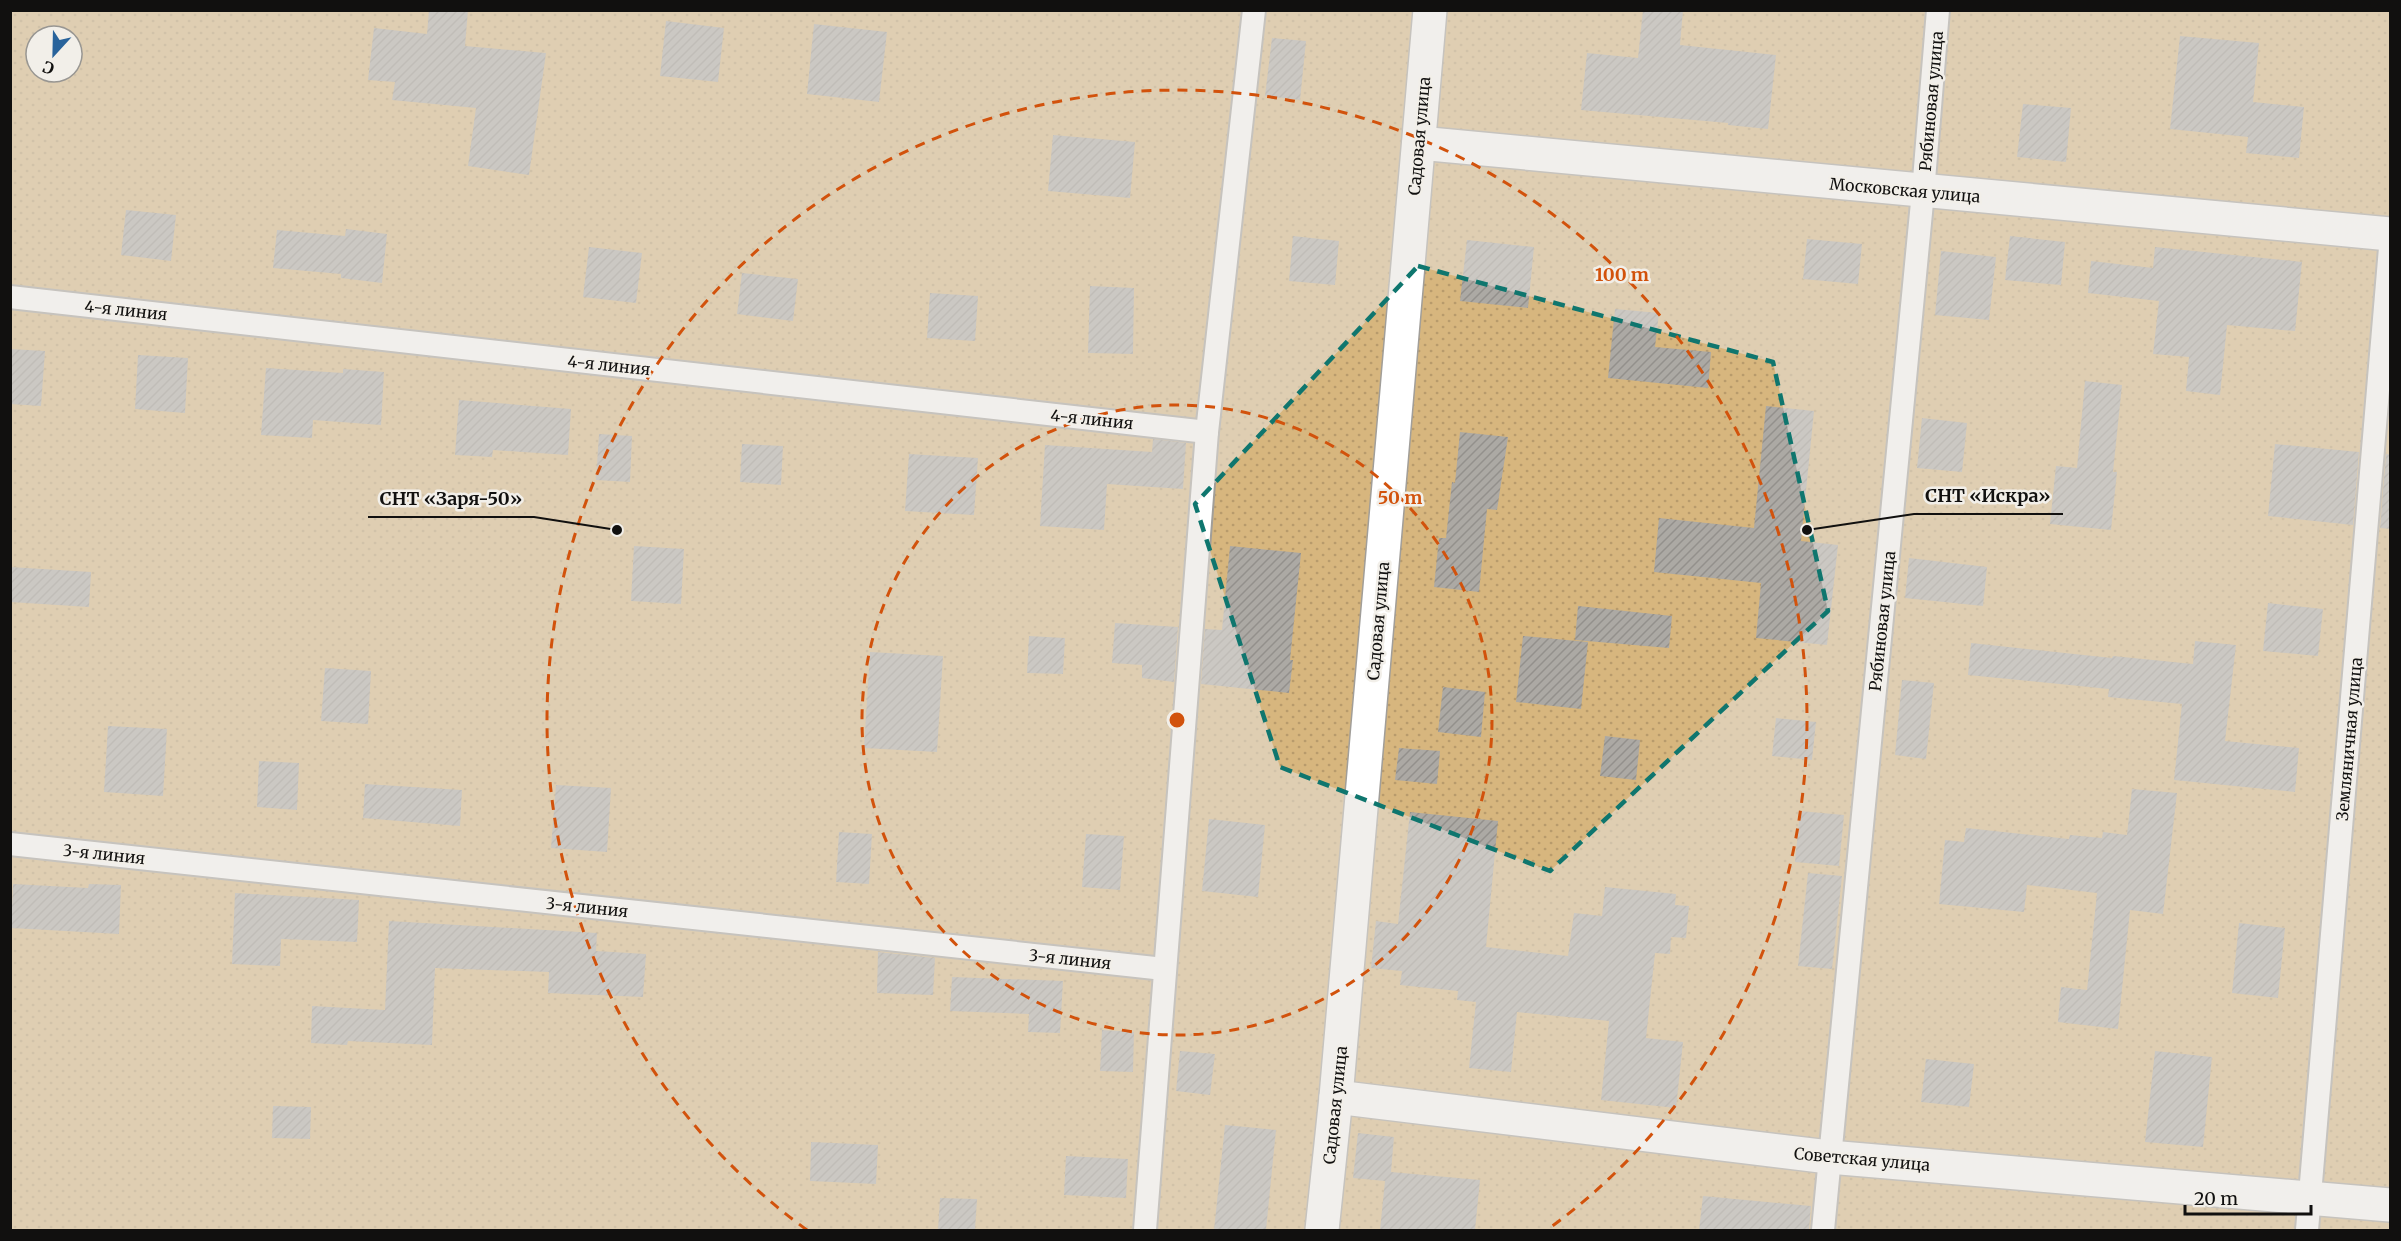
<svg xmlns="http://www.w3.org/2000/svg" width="2401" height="1241" font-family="Merriweather,serif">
	<defs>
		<pattern id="grass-dots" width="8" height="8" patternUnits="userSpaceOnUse" patternTransform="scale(1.5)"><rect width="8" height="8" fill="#d7b67e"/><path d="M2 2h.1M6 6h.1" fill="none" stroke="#b89b6c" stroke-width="1.8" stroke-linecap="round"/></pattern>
		<pattern id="building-hatch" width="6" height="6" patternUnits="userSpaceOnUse" patternTransform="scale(1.5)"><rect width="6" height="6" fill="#aca9a4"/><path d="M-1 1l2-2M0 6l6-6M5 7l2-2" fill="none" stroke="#93908c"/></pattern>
	</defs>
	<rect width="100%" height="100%" fill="#e5e1dc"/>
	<path fill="url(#grass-dots)" fill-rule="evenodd" d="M 10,11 L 2390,11 L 2390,1230 L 11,1230 ZM 36,36 L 72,36 L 72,72 L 36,72 Z"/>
	<g fill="url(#building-hatch)">
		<polygon points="429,10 468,10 465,46 546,53 529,175 468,166 476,108 392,100 395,82 368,80 374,28 427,34"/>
		<polygon points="1643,10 1683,10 1680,45 1776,55 1768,129 1728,125 1728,123 1581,110 1587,53 1638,58"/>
		<polygon points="666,21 724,28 718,82 660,76"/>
		<polygon points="814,24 887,32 879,102 807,94"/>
		<polygon points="2180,36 2259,43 2253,102 2304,107 2299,158 2246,153 2248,137 2170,129"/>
		<polygon points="1272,38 1306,41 1300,100 1265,96"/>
		<polygon points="2023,104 2071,108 2066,162 2017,157"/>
		<polygon points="1053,135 1135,142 1130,198 1048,191"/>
		<polygon points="126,210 176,215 171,261 121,255"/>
		<polygon points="346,229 387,234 382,283 341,278 341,274 273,268 277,230 345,236"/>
		<polygon points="1293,236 1339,241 1335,285 1289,281"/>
		<polygon points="2010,236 2065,242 2061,285 2005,280"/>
		<polygon points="1807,239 1862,244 1858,284 1803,279"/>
		<polygon points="1467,240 1534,247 1528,308 1460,301"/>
		<polygon points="589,247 642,253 636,303 583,297"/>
		<polygon points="2155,247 2302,262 2295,331 2227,325 2220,395 2186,391 2189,357 2153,354 2159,301 2088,293 2091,261 2153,268"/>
		<polygon points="1941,251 1996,257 1989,320 1935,315"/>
		<polygon points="742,273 798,279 793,321 737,314"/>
		<polygon points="1090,286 1134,288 1133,354 1088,353"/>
		<polygon points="930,293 978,296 975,341 927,338"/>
		<polygon points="1615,309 1659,313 1655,347 1711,352 1708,388 1608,378"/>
		<polygon points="10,349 45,351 41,406 10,404"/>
		<polygon points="138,355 188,358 185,413 135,409"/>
		<polygon points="266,368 343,373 343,369 384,372 381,425 313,420 312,438 261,435"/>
		<polygon points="2085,381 2122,385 2113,472 2117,472 2111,530 2050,524 2056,466 2077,468"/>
		<polygon points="459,400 571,409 568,455 493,450 492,457 455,455"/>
		<polygon points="1766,406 1814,411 1801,541 1838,545 1827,645 1756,638 1761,583 1654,572 1659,518 1754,528"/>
		<polygon points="1922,418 1967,423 1962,472 1917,468"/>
		<polygon points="1460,432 1508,437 1497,510 1487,509 1479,592 1434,587 1439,538 1446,538 1452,482 1455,483"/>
		<polygon points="599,434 632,436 630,482 596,480"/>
		<polygon points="1153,439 1186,443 1183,489 1107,484 1104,530 1040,526 1045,445 1152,452"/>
		<polygon points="742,444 783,446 781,485 740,482"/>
		<polygon points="2275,444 2359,452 2353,525 2268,516"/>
		<polygon points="909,454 978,458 974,515 905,511"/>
		<polygon points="2386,454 2391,455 2391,529 2380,528"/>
		<polygon points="634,546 684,549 681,604 631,601"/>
		<polygon points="1230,546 1301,553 1290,660 1293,660 1289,693 1201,684 1205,629 1222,630"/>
		<polygon points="1909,558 1987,567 1983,606 1905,598"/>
		<polygon points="10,567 91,572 89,607 10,602"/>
		<polygon points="2268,603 2323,609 2318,656 2263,651"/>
		<polygon points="1578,606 1672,616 1669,648 1575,640"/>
		<polygon points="1115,623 1178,627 1174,682 1142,678 1142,665 1112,663"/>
		<polygon points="1029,636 1065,638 1063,674 1027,673"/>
		<polygon points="1523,636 1588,642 1581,709 1516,702"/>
		<polygon points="2195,641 2236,645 2225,741 2299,748 2295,792 2174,780 2182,704 2108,697 2109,689 1968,675 1971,643 2112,658 2113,656 2193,664"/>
		<polygon points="870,652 943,656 937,752 864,748"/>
		<polygon points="325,668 371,671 368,724 321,721"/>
		<polygon points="1902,680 1934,683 1926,759 1895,755"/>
		<polygon points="1443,687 1485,692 1481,737 1438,732"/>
		<polygon points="1776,718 1816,722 1812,760 1772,756"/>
		<polygon points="108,726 167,729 163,796 104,792"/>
		<polygon points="1605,736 1640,740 1636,780 1600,776"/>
		<polygon points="1399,748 1440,751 1437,784 1395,780"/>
		<polygon points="259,761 299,763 297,810 257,807"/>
		<polygon points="365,784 462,790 460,826 363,818"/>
		<polygon points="556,785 611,788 607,852 551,848"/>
		<polygon points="2132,789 2177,793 2163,914 2130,910 2118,1029 2058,1022 2061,987 2087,990 2097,893 2027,885 2024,912 1939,904 1945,840 1964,842 1966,828 2069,839 2070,835 2102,838 2103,832 2127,835"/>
		<polygon points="1800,811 1844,815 1839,866 1795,862"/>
		<polygon points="1410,812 1498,821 1486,947 1568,956 1574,913 1602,916 1605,887 1676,894 1675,905 1689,906 1686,938 1671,937 1670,954 1655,953 1646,1038 1683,1042 1676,1108 1601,1100 1609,1021 1517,1012 1511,1072 1469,1068 1476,1002 1457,1000 1458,991 1400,985 1402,971 1371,968 1376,921 1398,924"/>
		<polygon points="1209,819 1265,825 1258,897 1202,891"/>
		<polygon points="839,832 872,834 869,884 836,882"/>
		<polygon points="1086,834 1124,836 1120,890 1082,887"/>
		<polygon points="1808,873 1842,876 1832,969 1798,966"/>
		<polygon points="13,884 88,888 89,884 121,885 119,934 11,928"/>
		<polygon points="235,893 359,900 357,942 281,939 280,966 232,964"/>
		<polygon points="389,921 597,933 596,951 646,954 643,997 548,993 549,972 435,968 432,1045 348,1041 347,1045 311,1043 312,1006 385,1010"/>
		<polygon points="2239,923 2285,928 2278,998 2232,993"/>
		<polygon points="878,952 935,958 933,995 877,993"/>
		<polygon points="952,977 1063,981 1060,1033 1028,1032 1029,1014 950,1011"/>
		<polygon points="1102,1030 1134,1032 1133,1072 1100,1071"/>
		<polygon points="1180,1051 1215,1054 1210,1095 1176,1091"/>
		<polygon points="2155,1051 2212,1057 2203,1147 2145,1142"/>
		<polygon points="1926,1059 1974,1064 1969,1107 1921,1102"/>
		<polygon points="273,1106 311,1107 310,1139 272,1138"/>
		<polygon points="1225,1125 1276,1130 1266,1230 1214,1230"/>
		<polygon points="1358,1133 1394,1137 1391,1172 1480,1180 1475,1230 1380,1230 1385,1181 1353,1178"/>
		<polygon points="811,1142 878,1145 876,1184 810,1181"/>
		<polygon points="1066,1156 1128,1159 1126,1198 1064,1195"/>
		<polygon points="1703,1196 1811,1206 1809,1230 1699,1230"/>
		<polygon points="940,1198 977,1199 975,1230 938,1230"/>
	</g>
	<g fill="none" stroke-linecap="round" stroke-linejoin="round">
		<g stroke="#a19e99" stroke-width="26">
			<g id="lane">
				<polyline points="10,297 1207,432"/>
				<polyline points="10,844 1164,969"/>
				<polyline points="1145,1230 1207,432 1254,10"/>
				<polyline points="1823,1230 1923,192 1938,10"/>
				<polyline points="2307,1230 2390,248"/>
			</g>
		</g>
		<g stroke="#a19e99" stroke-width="36">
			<g id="street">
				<polyline points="1419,143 2390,234"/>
				<polyline points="1336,1097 1829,1157 2390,1205"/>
				<polyline points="1322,1230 1336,1097 1430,10"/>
			</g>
		</g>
		<use href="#lane" stroke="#fff" stroke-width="22"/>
		<use href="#street" stroke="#fff" stroke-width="33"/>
	</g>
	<path d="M0 0H2401V1241H0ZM 1418,266 L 1773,362 L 1828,611 L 1550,871 L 1280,767 L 1195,504 Z" fill="#e5e1dc" fill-opacity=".55" fill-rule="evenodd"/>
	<path fill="none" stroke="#0f766e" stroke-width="4.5" stroke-dasharray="12 8" stroke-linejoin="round" d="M 1418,266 L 1773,362 L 1828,611 L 1550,871 L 1280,767 L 1195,504 Z"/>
	<g fill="none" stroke="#d2520c" stroke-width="3" stroke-dasharray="10 8">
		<circle cx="1177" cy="720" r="315"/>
		<path d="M807 1230A630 630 0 1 1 1547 1230"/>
	</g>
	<g text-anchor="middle" stroke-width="5" stroke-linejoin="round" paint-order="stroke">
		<g font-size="16" fill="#11100f" stroke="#f2efe9">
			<text transform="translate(1931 101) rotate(-85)" y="6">Рябиновая улица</text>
			<text transform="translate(1419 136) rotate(-85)" y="6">Садовая улица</text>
			<text transform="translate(1905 190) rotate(5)" y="6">Московская улица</text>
			<text transform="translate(126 310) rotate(6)" y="6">4-я линия</text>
			<text transform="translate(609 365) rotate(6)" y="6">4-я линия</text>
			<text transform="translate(1092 419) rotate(6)" y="6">4-я линия</text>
			<text transform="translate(1378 621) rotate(-85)" y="6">Садовая улица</text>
			<text transform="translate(1882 621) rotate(-84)" y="6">Рябиновая улица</text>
			<text transform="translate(2349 739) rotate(-85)" y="6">Земляничная улица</text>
			<text transform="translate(104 854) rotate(6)" y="6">3-я линия</text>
			<text transform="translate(587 907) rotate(6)" y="6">3-я линия</text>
			<text transform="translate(1070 959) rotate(6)" y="6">3-я линия</text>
			<text transform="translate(1335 1105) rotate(-84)" y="6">Садовая улица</text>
			<text transform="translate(1862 1159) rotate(5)" y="6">Советская улица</text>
		</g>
	</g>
	<circle cx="1177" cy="720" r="9" fill="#d2520c" stroke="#f2efe9" stroke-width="3"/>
	<g font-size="18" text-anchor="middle" font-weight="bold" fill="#d2520c" stroke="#f2efe9" stroke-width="5" stroke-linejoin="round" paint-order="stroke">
		<text x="1622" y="281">100 m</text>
		<text x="1400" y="504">50 m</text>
	</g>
	<path fill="none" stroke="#11100f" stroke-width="2" d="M1807 530L1914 514H2063M617 530L534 517H368"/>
	<g fill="#11100f" stroke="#f2efe9" stroke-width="2">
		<circle cx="1807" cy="530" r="6"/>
		<circle cx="617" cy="530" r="6"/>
	</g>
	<g font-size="18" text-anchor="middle" font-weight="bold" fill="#11100f" stroke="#f2efe9" stroke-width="5" stroke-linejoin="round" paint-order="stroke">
		<text x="1988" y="502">СНТ «Искра»</text>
		<text x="451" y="505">СНТ «Заря-50»</text>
	</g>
	<rect width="2401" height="1241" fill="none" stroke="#11100f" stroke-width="24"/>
	<g transform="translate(54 54) rotate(202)"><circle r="28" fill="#f2efe9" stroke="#989692" stroke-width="1.5"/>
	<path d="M0-4.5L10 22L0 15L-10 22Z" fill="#28639b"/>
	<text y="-9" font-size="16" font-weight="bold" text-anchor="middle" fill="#11100f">С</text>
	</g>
	<path d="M2185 1205v9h126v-9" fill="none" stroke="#11100f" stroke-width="3"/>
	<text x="2194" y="1205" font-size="18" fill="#11100f" stroke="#f2efe9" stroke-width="4.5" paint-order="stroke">20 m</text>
</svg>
